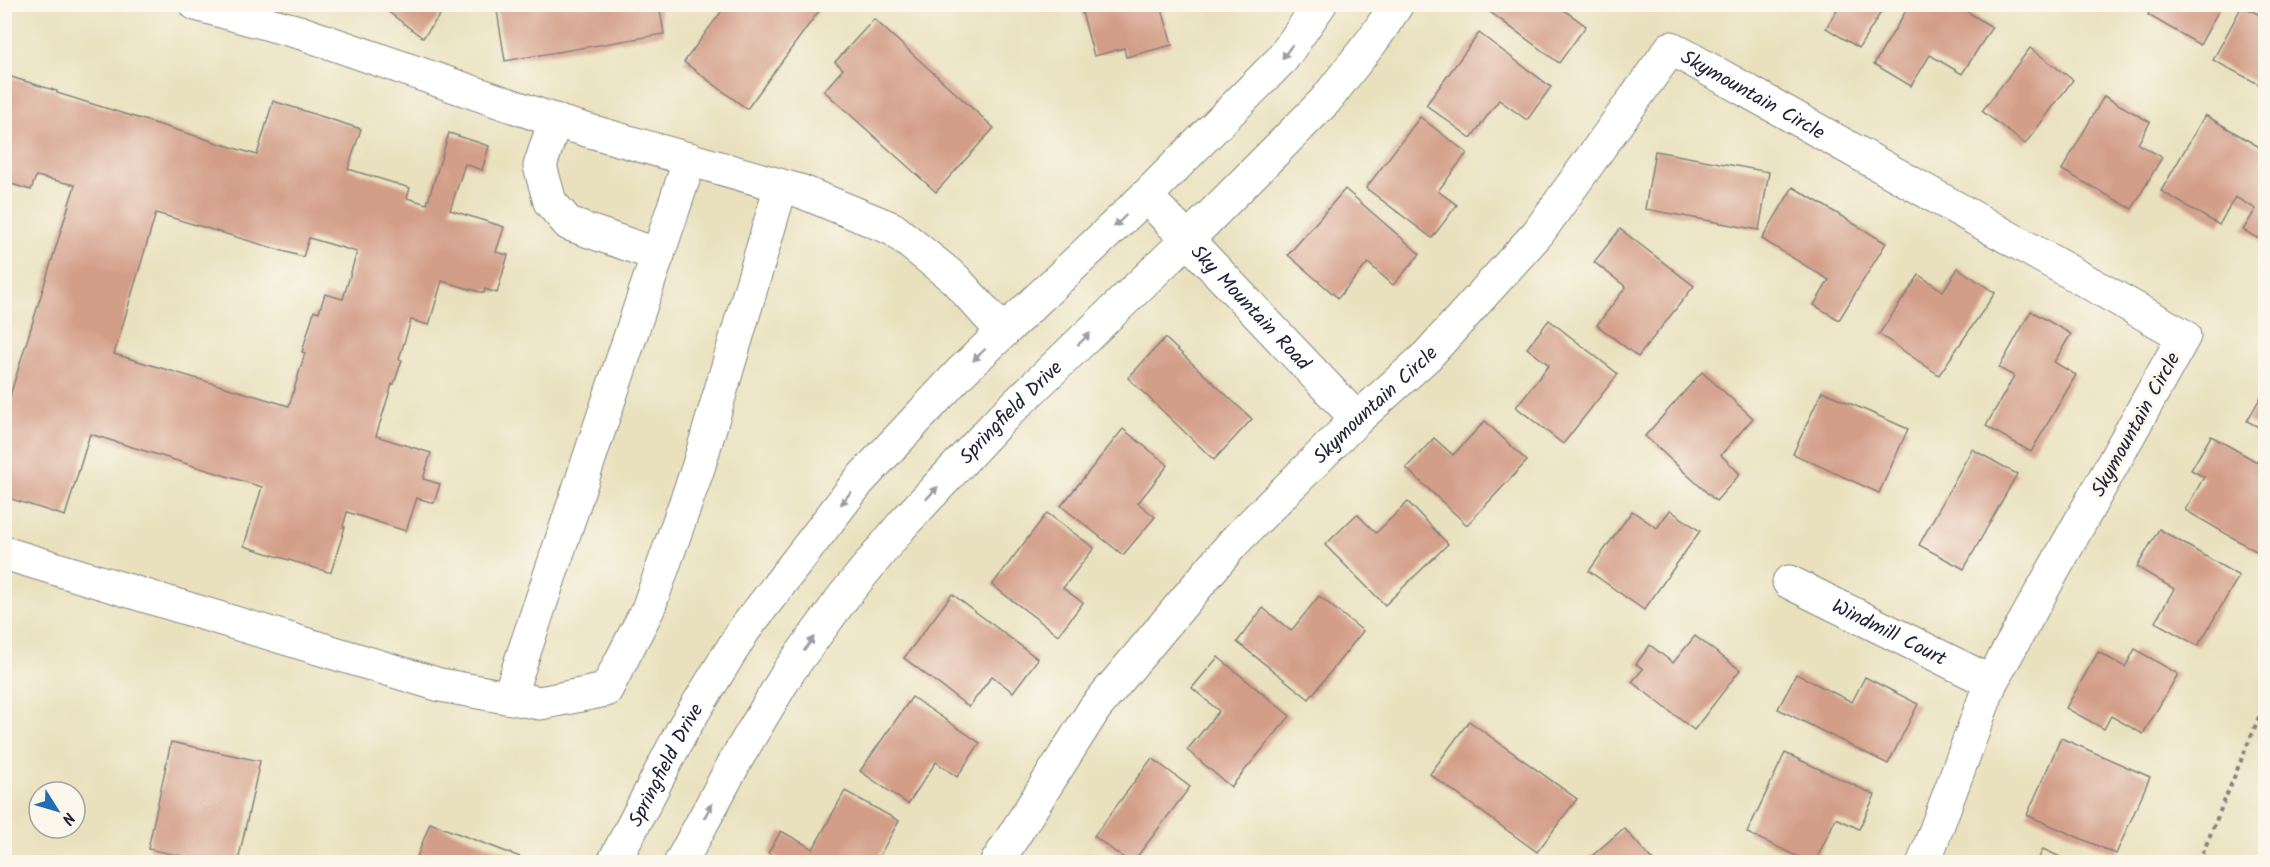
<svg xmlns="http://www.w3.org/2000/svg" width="2270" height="867" font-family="Kalam,sans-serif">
	<rect width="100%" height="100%" fill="#fbf7ec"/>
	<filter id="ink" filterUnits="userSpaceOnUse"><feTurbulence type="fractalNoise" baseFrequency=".0167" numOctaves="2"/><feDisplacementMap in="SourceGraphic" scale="12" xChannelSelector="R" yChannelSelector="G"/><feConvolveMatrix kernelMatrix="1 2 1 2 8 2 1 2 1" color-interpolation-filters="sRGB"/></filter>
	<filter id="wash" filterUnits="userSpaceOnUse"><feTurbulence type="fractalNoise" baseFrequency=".008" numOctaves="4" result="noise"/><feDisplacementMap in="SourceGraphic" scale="24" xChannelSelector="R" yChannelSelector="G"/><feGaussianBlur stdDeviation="1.35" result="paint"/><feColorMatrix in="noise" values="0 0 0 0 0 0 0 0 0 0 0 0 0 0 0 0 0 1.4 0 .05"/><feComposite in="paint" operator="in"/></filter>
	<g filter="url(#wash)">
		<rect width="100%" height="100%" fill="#e9e1be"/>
		<g id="blocks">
			<g fill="#d39e88" fill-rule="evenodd">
				<polygon points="378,4 448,4 423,38"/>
				<polygon points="496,4 659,4 664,34 505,61"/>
				<polygon points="727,4 824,4 747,109 684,62"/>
				<polygon points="1496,4 1568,4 1564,10 1586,26 1559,63 1490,12"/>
				<polygon points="1840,4 1886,4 1859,48 1826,28"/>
				<polygon points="1910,4 1955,4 1992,27 1962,74 1930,55 1911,86 1874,64"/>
				<polygon points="2154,4 2222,4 2200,45 2148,15"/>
				<polygon points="1080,5 1161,5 1172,45 1126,57 1124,48 1094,56"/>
				<polygon points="2242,6 2266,18 2266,88 2213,60"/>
				<polygon points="874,19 994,128 936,192 824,91 843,69 835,62"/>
				<polygon points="1479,33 1551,87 1527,120 1499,100 1471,138 1426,105"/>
				<polygon points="2030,48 2073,80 2025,144 1982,111"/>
				<path d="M 8,76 L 57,91 L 57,93 L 257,155 L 273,101 L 361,129 L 348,169 L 410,188 L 407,198 L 427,204 L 449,133 L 489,146 L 482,170 L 465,164 L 450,210 L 504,227 L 496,252 L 508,255 L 497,293 L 485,289 L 484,293 L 442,281 L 429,325 L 411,320 L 399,359 L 402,360 L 394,384 L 392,384 L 376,436 L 431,453 L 423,479 L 440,484 L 434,503 L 417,498 L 406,531 L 347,512 L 343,527 L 345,527 L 331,572 L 328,572 L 244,546 L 262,487 L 90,434 L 65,516 L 5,497 L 5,412 L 75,185 L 36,176 L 31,190 L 11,184 L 9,191 L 4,190 L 4,77 L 7,78 ZM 156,213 L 303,257 L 309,238 L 357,252 L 343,299 L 325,294 L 319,312 L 314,311 L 302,352 L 305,353 L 289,406 L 114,354 Z"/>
				<polygon points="2104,96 2150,122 2138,144 2162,157 2132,209 2062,170"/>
				<polygon points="2205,115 2266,151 2266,243 2243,230 2256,209 2235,197 2219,225 2161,191"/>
				<polygon points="1420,117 1467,153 1438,191 1457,205 1432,238 1366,188"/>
				<polygon points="1655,151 1769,172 1759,230 1645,209"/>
				<polygon points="1793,187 1886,243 1839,320 1814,305 1829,280 1762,239"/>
				<polygon points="1345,189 1420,254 1393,285 1368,263 1338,298 1288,255"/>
				<polygon points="1620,229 1694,286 1638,357 1597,325 1626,287 1594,262"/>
				<polygon points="1958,268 1995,293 1939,375 1879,334 1919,275 1943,291"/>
				<polygon points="2031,311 2071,334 2054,362 2076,375 2031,452 1986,426 2014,376 1999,368"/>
				<polygon points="1549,320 1618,374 1563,444 1516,407 1549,365 1527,348"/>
				<polygon points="1165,338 1252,419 1214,460 1128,378"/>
				<polygon points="1702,372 1753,418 1721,455 1740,474 1716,501 1645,436"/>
				<polygon points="2266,388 2266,431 2247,421"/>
				<polygon points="1822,391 1908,429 1879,493 1793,454"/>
				<polygon points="1485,421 1527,461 1467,525 1406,468 1434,438 1453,455"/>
				<polygon points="1123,429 1168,465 1138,503 1155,517 1123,555 1061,506"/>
				<polygon points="2211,436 2266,467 2266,557 2185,510 2204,477 2191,470"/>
				<polygon points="1972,449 2017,474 1964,569 1919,545"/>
				<polygon points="1408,502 1448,544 1385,605 1325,545 1357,514 1376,533"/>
				<polygon points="1670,510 1700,531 1644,610 1589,571 1632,511 1657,528"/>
				<polygon points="1047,513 1094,548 1063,588 1083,603 1058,635 992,585"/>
				<polygon points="2159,529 2239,576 2198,646 2155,622 2174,589 2137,567"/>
				<polygon points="952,594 1038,659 1013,692 992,676 969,707 904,658"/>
				<polygon points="1319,596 1363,631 1309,699 1237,642 1263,608 1291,631"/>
				<polygon points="1695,636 1740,670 1694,730 1632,682 1643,669 1636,664 1650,645 1673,663"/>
				<polygon points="2135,649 2178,674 2143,734 2111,716 2104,729 2066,708 2098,652 2125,667"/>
				<polygon points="1218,657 1290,716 1231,787 1187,750 1219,711 1192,688"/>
				<polygon points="1796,674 1852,702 1865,677 1918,704 1888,764 1778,709"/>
				<polygon points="912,697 980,743 957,777 936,762 908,804 860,771"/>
				<polygon points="1469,721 1577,799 1537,852 1430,774"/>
				<polygon points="2061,738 2150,777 2116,854 2027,815"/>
				<polygon points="171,742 260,761 238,862 210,862 148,849"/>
				<polygon points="1785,753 1875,795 1859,829 1836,818 1815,862 1810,862 1747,833"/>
				<polygon points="1152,758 1190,787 1133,862 1129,862 1094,836"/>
				<polygon points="845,791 899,821 876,862 785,862 768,853 781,831 813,849"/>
				<polygon points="430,823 520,857 518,862 415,862"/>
				<polygon points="1624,828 1654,862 1585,862"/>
				<polygon points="2043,849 2071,862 2037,862"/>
			</g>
		</g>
	</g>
	<g filter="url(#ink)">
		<use href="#blocks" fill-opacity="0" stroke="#86827c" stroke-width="1.5"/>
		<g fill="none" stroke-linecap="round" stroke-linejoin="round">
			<g stroke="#86827c" stroke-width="35">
				<g id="minor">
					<polyline points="196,4 302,33 562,123 800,191 893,229 955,279 1003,332"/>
					<polyline points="555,120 540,166 550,202 569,224 658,255"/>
					<path id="s1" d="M 1146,196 L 1357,419"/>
					<polyline points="4,553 440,685 540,703 606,690 648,609 698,468 781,186"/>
					<path id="s2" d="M 1789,582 L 1991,682"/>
					<polyline points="509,697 690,159"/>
					<path id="s3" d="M 614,862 L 684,727 L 744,630 L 859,481 L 961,372 L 1146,196 L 1282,59 L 1320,4"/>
					<path id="s4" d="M 681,862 L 737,758 L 789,671 L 844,596 L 903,524 L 1002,418 L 1188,239 L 1325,101 L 1375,37 L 1397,4"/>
					<path id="s5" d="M 997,862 L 1095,708 L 1234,542 L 1357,419 L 1427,356 L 1538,233 L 1671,48 L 2184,336 L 1991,682 L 1924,862"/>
				</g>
			</g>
			<polyline stroke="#86827c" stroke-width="4" stroke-dasharray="4.5 4.5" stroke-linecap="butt" points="2199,862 2266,700"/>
			<use href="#minor" stroke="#fff" stroke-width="33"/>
		</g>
		<defs><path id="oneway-solid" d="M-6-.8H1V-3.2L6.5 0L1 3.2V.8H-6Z" transform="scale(1.5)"/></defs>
		<g fill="#9c9ca7">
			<use href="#oneway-solid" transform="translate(1287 52) rotate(126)"/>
			<use href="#oneway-solid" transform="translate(1120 221) rotate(136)"/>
			<use href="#oneway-solid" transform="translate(1084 339) rotate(-44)"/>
			<use href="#oneway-solid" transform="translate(979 355) rotate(136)"/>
			<use href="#oneway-solid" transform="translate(932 493) rotate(-47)"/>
			<use href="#oneway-solid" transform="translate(846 498) rotate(128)"/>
			<use href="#oneway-solid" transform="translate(809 644) rotate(-54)"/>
			<use href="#oneway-solid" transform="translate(708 811) rotate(-61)"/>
		</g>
	</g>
	<g text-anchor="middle" stroke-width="6" stroke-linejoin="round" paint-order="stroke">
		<g font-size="20" fill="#22223b" stroke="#fbf7ec">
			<text dy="7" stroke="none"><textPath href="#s5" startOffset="1155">Skymountain Circle</textPath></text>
			<text dy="7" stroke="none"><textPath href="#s1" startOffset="153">Sky Mountain Road</textPath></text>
			<text dy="7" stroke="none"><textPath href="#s5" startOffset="596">Skymountain Circle</textPath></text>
			<text dy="7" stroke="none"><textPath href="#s4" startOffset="561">Springfield Drive</textPath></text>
			<text transform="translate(2135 424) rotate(-61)" y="7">Skymountain Circle</text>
			<text dy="7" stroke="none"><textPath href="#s2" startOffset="112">Windmill Court</textPath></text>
			<text dy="7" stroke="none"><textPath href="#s3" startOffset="110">Springfield Drive</textPath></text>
		</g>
	</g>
	<rect width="2270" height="867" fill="none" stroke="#fbf7ec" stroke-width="24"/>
	<g transform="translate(57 810) rotate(127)"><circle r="28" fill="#fbf7ec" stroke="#a4a2a5" stroke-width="1.5"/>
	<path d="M0-4.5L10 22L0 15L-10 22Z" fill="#1f6fb2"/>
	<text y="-9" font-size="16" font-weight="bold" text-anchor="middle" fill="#22223b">N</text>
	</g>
</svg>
